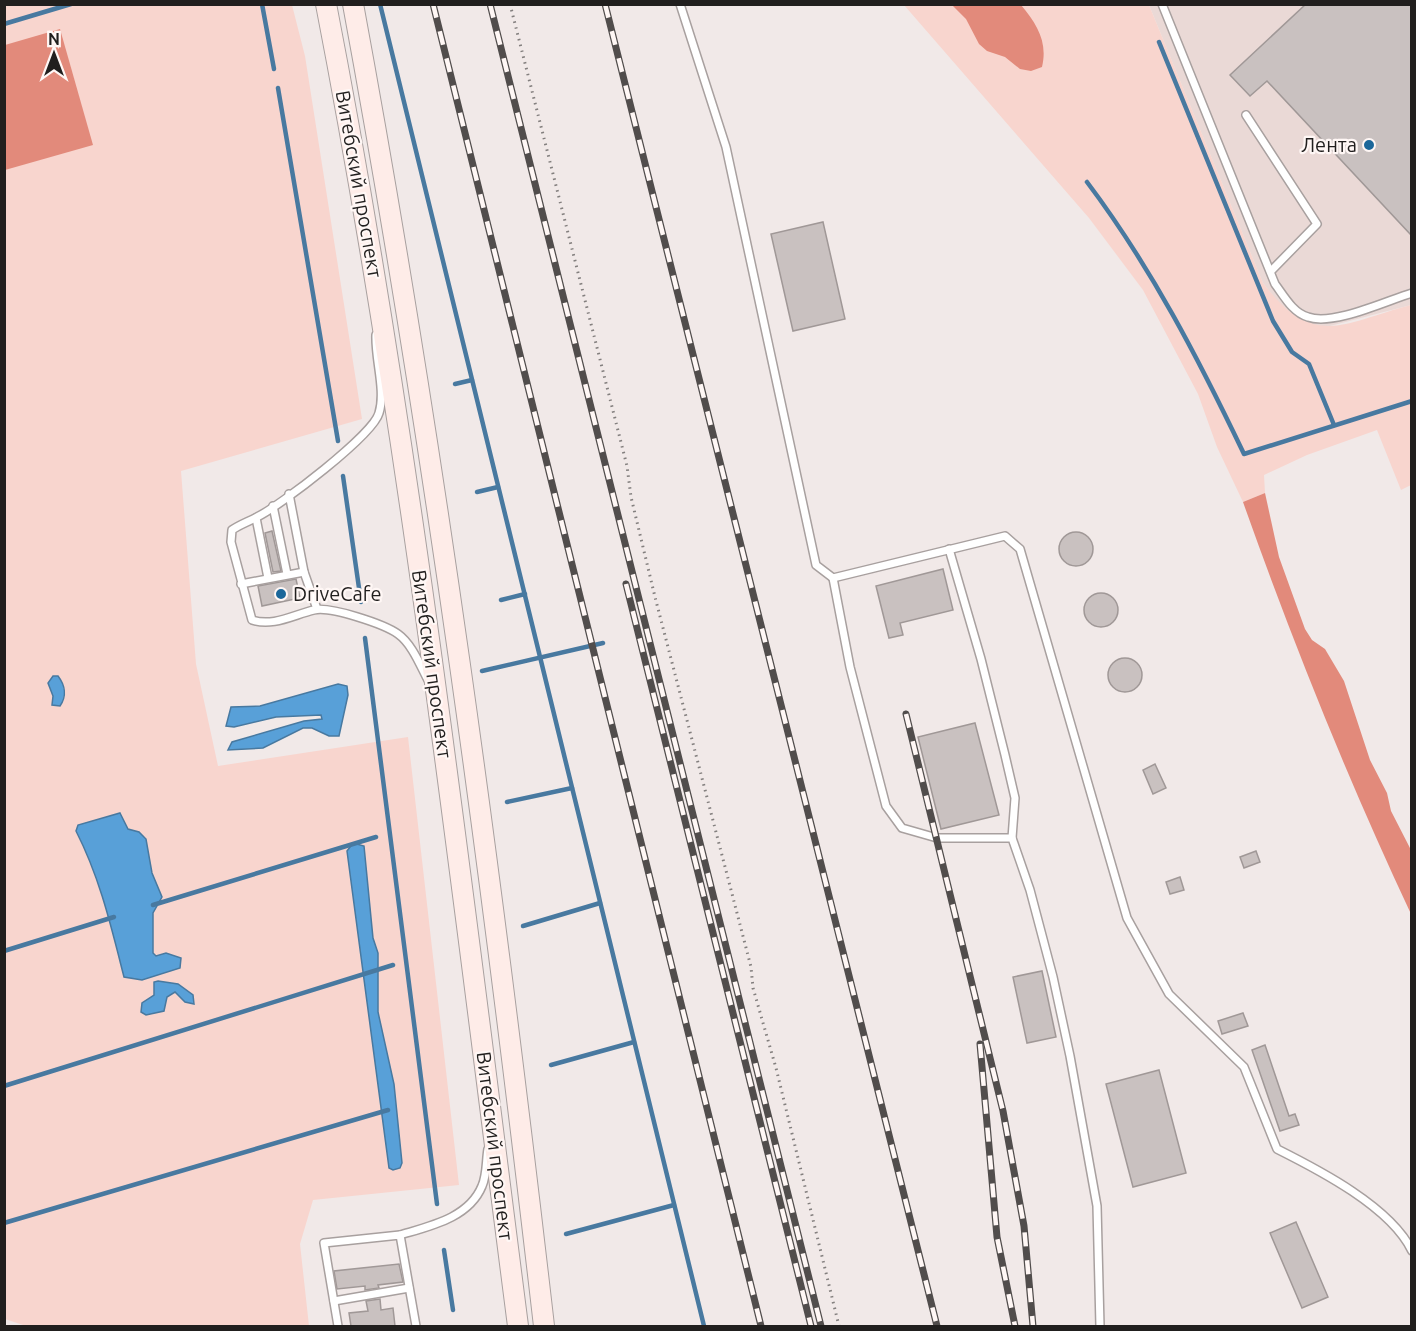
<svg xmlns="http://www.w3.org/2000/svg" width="1416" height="1331" font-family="Ubuntu,sans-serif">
	<rect width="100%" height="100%" fill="#f1e9e8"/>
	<polygon fill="#ead9d6" points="1149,5 1411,5 1411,305 1326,327 1310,325 1280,305 1263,283"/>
	<g fill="#f8d5ce">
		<polygon points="5,5 292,5 305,56 362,419 181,471 196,664 218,766 408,737 459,1185 313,1200 300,1244 309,1326 26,1326 5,1319"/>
		<path d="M 904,5 L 1149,5 L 1263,283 C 1314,350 1342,323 1411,305 L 1411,485 L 1401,490 L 1377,430 L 1307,455 L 1264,475 L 1265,493 L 1243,502 L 1217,447 L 1198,394 L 1143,290 L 1089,218 Z"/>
	</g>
	<g fill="#e28a7b">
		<path d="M 952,5 L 1021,5 C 1037,24 1048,42 1042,67 L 1031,71 L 1020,69 L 1005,57 L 987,51 L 979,44 L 966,19 Z"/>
		<polygon points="60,29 93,145 5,170 5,45"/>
		<path d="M 1265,493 L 1279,557 L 1305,629 L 1312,640 L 1325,649 L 1344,681 L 1370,760 L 1387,793 L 1391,811 L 1411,850 L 1411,914 C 1348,780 1293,643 1243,502 Z"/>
	</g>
	<g fill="#58a0d8" stroke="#4879a0" stroke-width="1.5">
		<path d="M 53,676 L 58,676 C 65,685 67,696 60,706 L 52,705 L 53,696 L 48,683 Z"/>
		<polygon points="338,684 347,686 348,695 339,736 329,736 312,728 303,728 263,748 228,750 232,742 304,721 322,719 321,715 276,717 234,727 226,726 231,707 260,706"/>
		<path d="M 120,813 L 128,829 L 139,832 L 146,839 L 152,873 L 162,897 L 153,913 L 153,953 L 156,956 L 166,953 L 181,958 L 180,968 L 142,980 L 124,977 C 111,926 100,878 76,831 L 78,825 Z"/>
		<polygon points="353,843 364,846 373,938 378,953 378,1012 394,1084 402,1163 400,1168 393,1170 389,1168 347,851"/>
		<polygon points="158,981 178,984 193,995 194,1004 185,1002 175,992 167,997 164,1011 146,1015 141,1012 142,1003 154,995 154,982"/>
	</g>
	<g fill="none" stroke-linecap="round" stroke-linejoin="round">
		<g stroke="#4879a0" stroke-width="4.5">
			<polyline points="262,4 274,69"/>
			<polyline points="380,4 704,1326"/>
			<polyline points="4,24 71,4"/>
			<polyline points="1159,42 1273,321 1292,352 1309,364 1334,425"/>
			<polyline points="278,88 338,441"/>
			<path d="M 1087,182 C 1151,267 1198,358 1244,454 L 1412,401"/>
			<polyline points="455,384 472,380"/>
			<polyline points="343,476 361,602"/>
			<polyline points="477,492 498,487"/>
			<polyline points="501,600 525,594"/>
			<polyline points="365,638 437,1204"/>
			<polyline points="482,671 603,643"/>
			<polyline points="507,802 572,788"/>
			<polyline points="153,905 376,837"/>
			<polyline points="523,926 600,903"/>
			<polyline points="4,951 114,917"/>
			<polyline points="551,1065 634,1042"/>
			<polyline points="4,1086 393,965"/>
			<polyline points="4,1223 388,1110"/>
			<polyline points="566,1234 674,1205"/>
			<polyline points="444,1250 453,1310"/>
		</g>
	</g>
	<g fill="#c9c1c0" stroke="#a09897" stroke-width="1.5">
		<polygon points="1306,4 1412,4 1412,236 1267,81 1250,96 1230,75"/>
		<polygon points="823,222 845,319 793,331 771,234"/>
		<polygon points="272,531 281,571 273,572 265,533"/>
		<circle cx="1076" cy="549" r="17"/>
		<polygon points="943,569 953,610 900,623 903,635 889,638 876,586"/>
		<polygon points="296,579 300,598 262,606 258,586"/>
		<circle cx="1101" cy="610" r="17"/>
		<circle cx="1125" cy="675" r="17"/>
		<polygon points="975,723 999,815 941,829 918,737"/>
		<polygon points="1155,764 1166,788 1153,794 1143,770"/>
		<polygon points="1256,851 1260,862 1244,868 1240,857"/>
		<polygon points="1180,877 1184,890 1170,894 1166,882"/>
		<polygon points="1042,971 1056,1037 1027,1043 1013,977"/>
		<polygon points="1243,1013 1248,1026 1222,1034 1218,1021"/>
		<polygon points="1265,1045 1289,1116 1295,1114 1299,1125 1280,1131 1252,1050"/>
		<polygon points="1159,1070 1186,1173 1133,1187 1106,1084"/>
		<polygon points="1296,1222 1328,1297 1302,1308 1270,1233"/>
		<polygon points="399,1264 403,1282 378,1285 379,1288 365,1290 365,1286 337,1289 334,1271"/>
		<polygon points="380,1299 381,1310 393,1308 395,1326 351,1326 349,1313 368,1311 366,1301"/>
	</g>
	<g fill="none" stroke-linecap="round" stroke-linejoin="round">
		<g stroke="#a8a09f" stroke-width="10">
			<g id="lane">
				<path d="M 680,4 L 726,147 L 816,565 L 833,578 L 1005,536 L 1020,549 L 1127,918 L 1169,994 L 1244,1067 L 1277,1149 C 1319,1170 1391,1207 1412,1251"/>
				<path d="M 1162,4 L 1275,284 C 1284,296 1293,313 1308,317 C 1333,326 1386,301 1412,293"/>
				<polyline points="1246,115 1317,224 1271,271"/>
				<path d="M 376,335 C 375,360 386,390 379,413 C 373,435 280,506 257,517 C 248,522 241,524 232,530 L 231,542 L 252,620 C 273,627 293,615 314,610 C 330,606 384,624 398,634 C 412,644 420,665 428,680"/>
				<polyline points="289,494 304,572 317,609"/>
				<polyline points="273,506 287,574"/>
				<polyline points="256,518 268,578"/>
				<polyline points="949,549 981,659 1005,755 1015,798 1012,838"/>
				<polyline points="833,578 850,667 886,806 902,828 937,838 1012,838 1030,890 1053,977 1070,1056 1097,1206 1100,1326"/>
				<polyline points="241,584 304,572"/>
				<path d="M 400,1235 C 430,1226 469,1218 482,1186 C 487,1175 486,1160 488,1149"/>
				<polyline points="334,1301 409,1288"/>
				<polyline points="338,1326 324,1243 400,1235 416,1326"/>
			</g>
		</g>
		<g stroke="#a8a09f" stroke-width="22">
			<g id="secondary">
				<path d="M 326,4 C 411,442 461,885 518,1326"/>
				<path d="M 353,4 C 434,442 493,884 544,1326"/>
			</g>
		</g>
		<polyline stroke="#837f7e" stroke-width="3" stroke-dasharray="1.5 4.5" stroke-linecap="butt" points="510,4 627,466 631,497 655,597 751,967 753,988 776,1068 839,1326"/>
		<use href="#lane" stroke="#fff" stroke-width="7"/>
		<use href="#secondary" stroke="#feece8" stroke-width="20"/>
		<g stroke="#514d4c" stroke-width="7">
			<g id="rail">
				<polyline points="433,4 761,1326"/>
				<polyline points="490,4 821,1326"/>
				<polyline points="605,4 937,1326"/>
				<polyline points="626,584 811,1326"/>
				<polyline points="906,714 1003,1111 1024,1226 1033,1326"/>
				<polyline points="980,1044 997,1237 1015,1326"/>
			</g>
		</g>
		<use href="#rail" stroke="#fff7f5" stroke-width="4.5" stroke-dasharray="14" stroke-linecap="butt"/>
	</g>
	<g fill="#1b679a" stroke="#fff7f5" stroke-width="2">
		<circle cx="1369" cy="145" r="6"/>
		<circle cx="281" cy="594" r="6"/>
	</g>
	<g text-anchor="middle" stroke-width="4.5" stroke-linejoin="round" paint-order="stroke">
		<g font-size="20" fill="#211f1e" stroke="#fff7f5" text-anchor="end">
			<text x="1357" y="152">Лента</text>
			<text x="293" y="601" text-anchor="start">DriveCafe</text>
		</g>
		<g font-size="20" fill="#211f1e" stroke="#fff7f5">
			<text transform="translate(359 184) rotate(80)" y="7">Витебский проспект</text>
			<text transform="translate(432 664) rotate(82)" y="7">Витебский проспект</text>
			<text transform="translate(495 1146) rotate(83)" y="7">Витебский проспект</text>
		</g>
	</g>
	<rect width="1416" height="1331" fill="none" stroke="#211f1e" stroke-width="12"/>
	<g transform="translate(54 54)" stroke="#fff7f5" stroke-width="4.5" paint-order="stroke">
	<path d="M0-4.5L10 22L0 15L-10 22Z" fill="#211f1e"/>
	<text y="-9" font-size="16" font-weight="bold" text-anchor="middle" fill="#211f1e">N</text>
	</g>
</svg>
